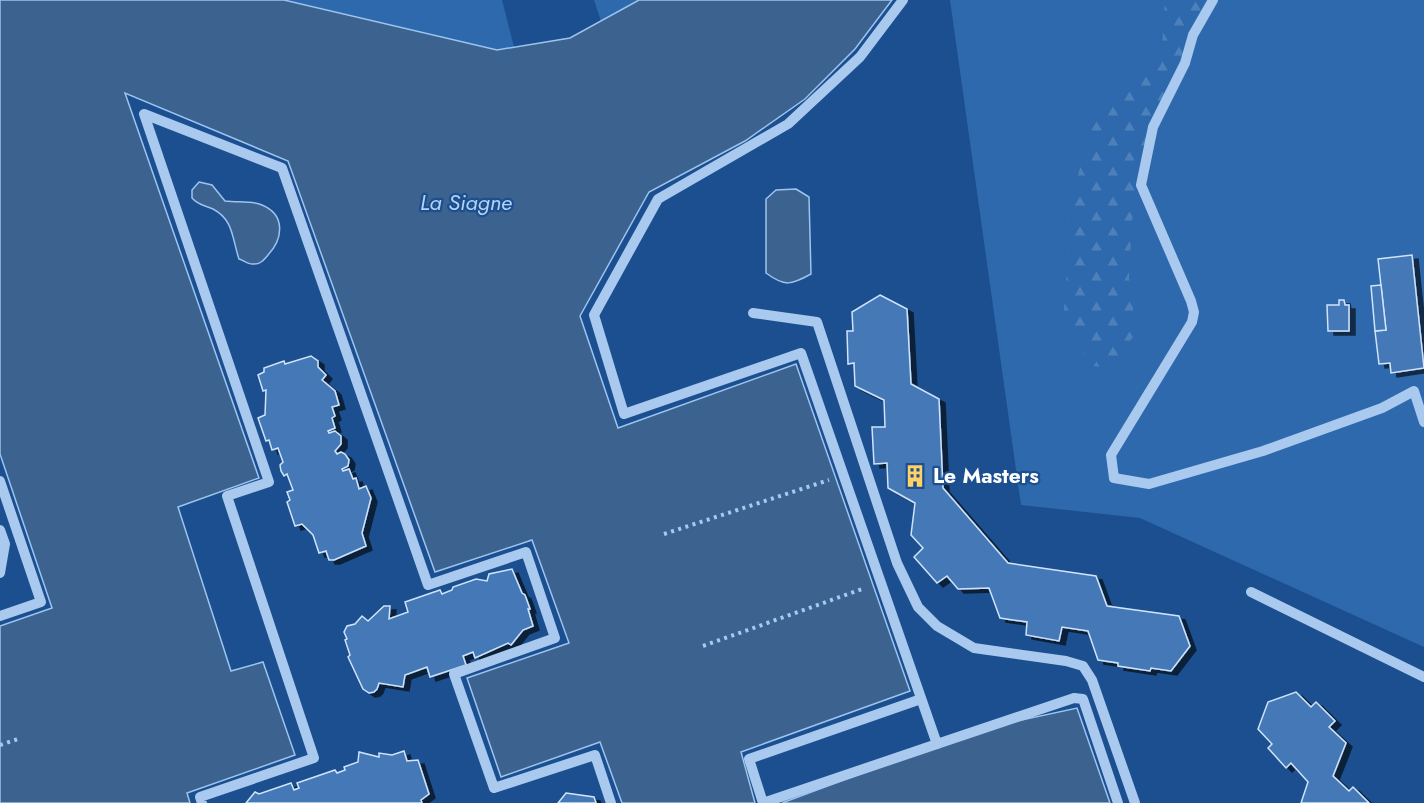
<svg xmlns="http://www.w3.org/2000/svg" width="1424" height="803" font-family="Jost,sans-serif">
	<defs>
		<pattern id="forest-firs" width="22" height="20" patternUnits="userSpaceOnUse" patternTransform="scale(1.5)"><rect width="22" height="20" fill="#2e69ad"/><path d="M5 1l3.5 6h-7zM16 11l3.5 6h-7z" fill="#4d80b9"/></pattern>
		<filter id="shadow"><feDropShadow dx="6" dy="4" stdDeviation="0" flood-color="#0009"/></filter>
	</defs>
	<rect width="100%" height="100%" fill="#1b4f8f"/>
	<g fill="#2e69ad">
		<polygon points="287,0 502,0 514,47 497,50"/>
		<polygon points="594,0 639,0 601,21"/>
		<polygon points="950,0 1424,0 1424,647 1140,518 1021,505"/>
	</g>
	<polygon fill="url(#forest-firs)" points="1165,0 1213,0 1153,127 1132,220 1129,277 1136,332 1113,367 1088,366 1079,339 1064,310 1068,258 1068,212 1089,135 1111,92 1137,71 1161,64"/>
	<g fill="#3c6290" stroke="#9cc4f0" stroke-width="1.5">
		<polygon points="0,0 284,0 497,50 570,38 639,0 892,0 855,49 805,99 745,141 649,192 580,316 618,428 796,364 910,691 741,752 755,803 622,803 600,742 501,777 467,678 569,643 532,540 435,572 288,161 125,93 259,478 178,507 231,671 263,662 295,755 187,793 190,803 0,803 0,626 52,608 0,454"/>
		<path d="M 199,182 L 212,185 L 225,201 C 238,203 250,200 262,205 C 286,215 283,239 268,255 C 264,260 260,265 252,264 C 248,264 243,260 239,259 C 232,239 234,220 213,209 C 204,205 198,205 192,198 L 192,190 Z"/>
		<path d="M 796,189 L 809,197 L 811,274 C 791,285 785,287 766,273 L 766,199 L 776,190 Z"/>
		<polygon points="1077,708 1110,803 782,803 981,729"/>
	</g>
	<g fill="#4478b7" stroke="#cfe3fa" stroke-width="1.5" filter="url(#shadow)">
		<polygon points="1412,255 1424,368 1391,373 1390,363 1379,364 1375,331 1386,330 1378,259"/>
		<polygon points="1381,285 1386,330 1375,331 1371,286"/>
		<polygon points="880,295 907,309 911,384 939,399 943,488 1008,563 1096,576 1107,606 1179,616 1190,646 1171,671 1151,668 1150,671 1118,666 1118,663 1098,660 1088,631 1062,627 1059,641 1026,635 1027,622 1000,618 989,588 958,589 947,576 937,583 914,557 923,548 911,535 915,503 888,488 887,463 874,464 872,427 885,427 884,400 855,386 854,363 848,364 847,331 853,331 852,312"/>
		<polygon points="1339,300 1344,300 1345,305 1349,305 1349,331 1328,331 1327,305 1339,305"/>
		<polygon points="311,356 318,361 318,367 326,375 322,380 335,391 339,405 332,407 335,416 332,418 335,428 328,431 329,433 335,431 341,436 341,444 335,451 337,454 341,452 345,454 349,460 348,466 342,469 343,471 349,469 353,479 356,478 359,489 366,486 371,498 362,533 366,546 334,560 329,560 326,551 319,553 313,535 302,524 295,526 287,502 290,500 287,492 293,490 287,474 284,476 281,471 280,465 283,462 278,448 272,450 269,440 266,441 258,418 265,415 266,390 263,391 258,375 264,372 264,368 284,361 285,364"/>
		<polygon points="512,569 522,593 525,595 530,609 528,609 533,626 523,630 511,645 508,643 475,658 473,652 463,656 466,665 430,677 427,667 405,675 403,687 379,683 377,689 374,692 369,693 363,689 348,657 350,655 345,640 347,639 344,632 347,626 355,624 362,616 368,621 384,606 390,606 389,619 408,612 405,602 440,590 442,594 452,590 453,587 476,579 487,581 489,574"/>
		<polygon points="1296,692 1311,707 1316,702 1335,721 1329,727 1346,743 1333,776 1349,791 1353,787 1369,803 1301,803 1308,782 1291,763 1286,768 1268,748 1272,744 1258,729 1268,702"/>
		<polygon points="404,751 407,761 418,760 429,794 421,800 422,803 246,803 255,792 259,794 291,783 294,790 299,788 297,783 335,770 337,773 345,770 344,767 358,762 359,752 379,757 379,753 392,755"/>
		<polygon points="566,793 594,797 596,803 558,803"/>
	</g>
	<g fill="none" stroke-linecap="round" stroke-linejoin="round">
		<g stroke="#a9c9ee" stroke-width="4" stroke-dasharray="3 4.5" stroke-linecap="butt">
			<polyline points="664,534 829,480"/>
			<polyline points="703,646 865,588"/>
			<polyline points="0,745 18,739"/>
		</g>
		<g stroke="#a9c9ee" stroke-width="10">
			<polyline points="903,0 860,57 788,124 658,199 594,315 624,414 801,353 937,744 1074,698 1083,699 1118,803"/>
			<polyline points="1213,0 1193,35 1185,63 1153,127 1141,185 1191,301 1194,312 1192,322 1111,455 1114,478 1149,484 1263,451 1382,408 1414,391 1424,422"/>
			<polyline points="753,313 817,322 897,563 918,607 937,626 974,648 1066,661 1083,666 1092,680 1135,803"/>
			<polyline points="0,481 41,602 0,616"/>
			<polyline points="0,530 5,544 0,573"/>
			<polyline points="1251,592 1424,677"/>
			<polyline points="921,699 749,759 763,803 937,744"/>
			<polyline points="202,803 200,797 314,758 227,496 269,482 144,114 282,168 428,585 526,552 555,638 454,674 494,788 595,755 611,803"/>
		</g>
	</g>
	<defs>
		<g id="building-bare" transform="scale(1.8)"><path d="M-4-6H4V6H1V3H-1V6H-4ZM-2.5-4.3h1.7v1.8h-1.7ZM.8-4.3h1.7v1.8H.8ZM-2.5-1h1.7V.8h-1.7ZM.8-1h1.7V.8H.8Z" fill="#ffd166" stroke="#1b4f8f" stroke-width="2.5" paint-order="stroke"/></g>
	</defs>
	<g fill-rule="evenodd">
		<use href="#building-bare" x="915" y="476"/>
	</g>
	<g text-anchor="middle" stroke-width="4.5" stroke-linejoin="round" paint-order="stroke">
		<g font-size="21" font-weight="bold" fill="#fff" stroke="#1b4f8f" text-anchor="start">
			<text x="933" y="483">Le Masters</text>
		</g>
		<g font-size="22" font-style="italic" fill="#b5d3f5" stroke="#1b4f8f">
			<text x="466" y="210">La Siagne</text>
		</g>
	</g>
</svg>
